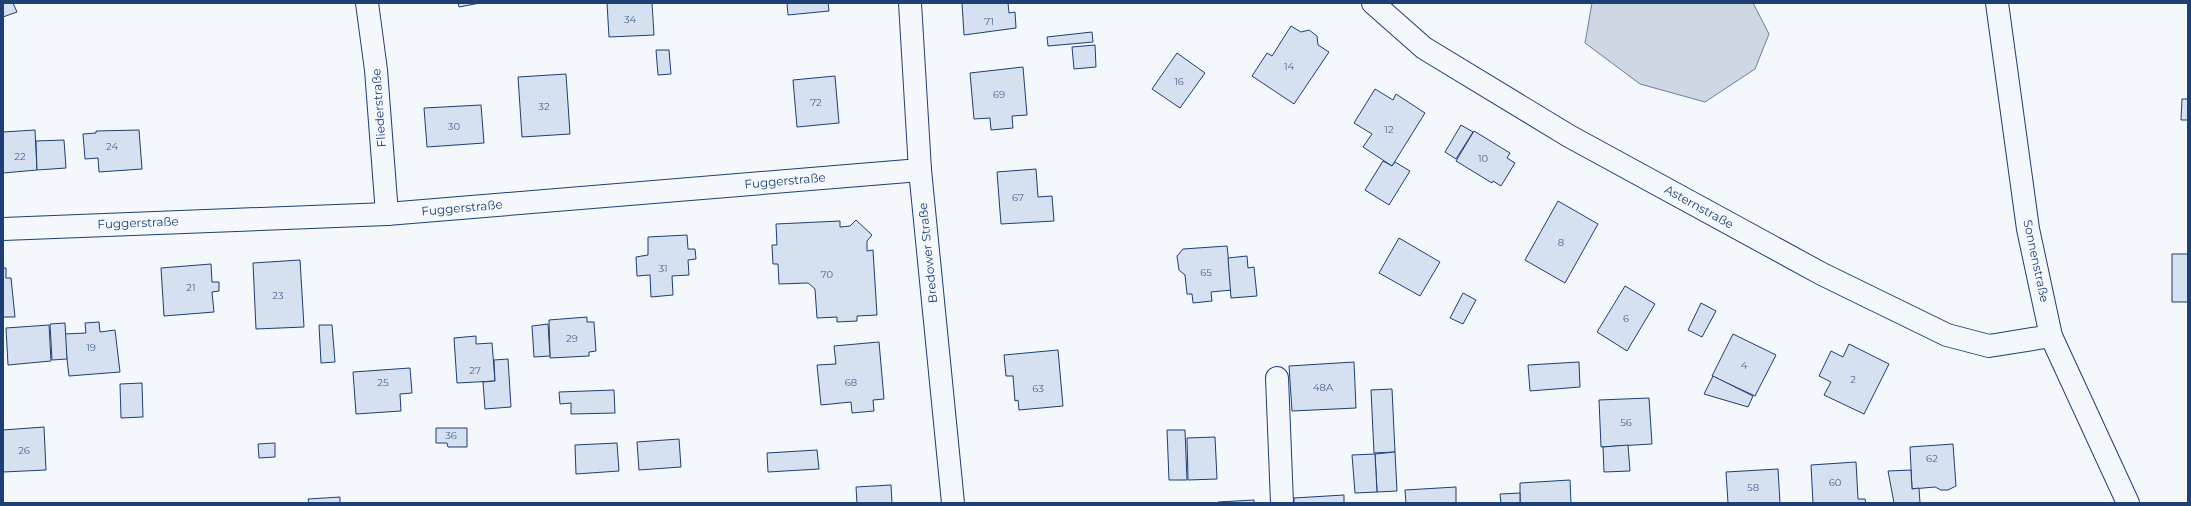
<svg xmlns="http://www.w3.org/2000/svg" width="2191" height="506" font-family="Montserrat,sans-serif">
	<rect width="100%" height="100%" fill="#f4f7fb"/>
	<polygon fill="#cfd7e4" stroke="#687fa3" points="1592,3 1753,3 1769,34 1755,69 1705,102 1640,84 1585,43"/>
	<g fill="#d5e0f0" stroke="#1d3f73">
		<polygon points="3,3 13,3 17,12 3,17"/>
		<polygon points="458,3 480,3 459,7"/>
		<polygon points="607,3 652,3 654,35 609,37"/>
		<polygon points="787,3 828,3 829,11 788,15"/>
		<polygon points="962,3 1008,3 1009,13 1015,12 1016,28 964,35"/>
		<polygon points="1291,26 1301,32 1309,30 1317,36 1318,45 1329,52 1294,104 1252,76 1267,53 1272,56"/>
		<polygon points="1092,32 1093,42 1048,46 1047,37"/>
		<polygon points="1095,45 1096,67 1074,69 1072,47"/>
		<polygon points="656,50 669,50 671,74 658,75"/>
		<polygon points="1177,53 1205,73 1180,108 1152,89"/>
		<polygon points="1023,67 1027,115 1012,116 1013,128 991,130 990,118 974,119 970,73"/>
		<polygon points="566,74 570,134 522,137 518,77"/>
		<polygon points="835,76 839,123 797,127 793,80"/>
		<polygon points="1375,89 1393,100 1396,94 1425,113 1392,166 1363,147 1372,134 1354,123"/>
		<polygon points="2182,99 2188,99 2188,120 2181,120"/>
		<polygon points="481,105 484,143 427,147 424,108"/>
		<polygon points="1461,125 1473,132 1456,159 1445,152"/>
		<polygon points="35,130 37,170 3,173 3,132"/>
		<polygon points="139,130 142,169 99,172 98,158 85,159 83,134 96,133 96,131"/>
		<polygon points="1474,131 1510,153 1507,158 1515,163 1501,186 1493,181 1492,183 1456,161"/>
		<polygon points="64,140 66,168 37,170 36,141"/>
		<polygon points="1383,161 1392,166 1395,162 1410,171 1389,205 1365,190"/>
		<polygon points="1036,169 1038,197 1052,196 1054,221 1001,224 997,172"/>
		<polygon points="1558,201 1598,224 1565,283 1525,260"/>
		<polygon points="856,220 872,235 867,241 867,251 873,250 877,315 857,316 857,321 837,322 837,317 817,318 815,289 808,283 779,284 778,264 773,264 772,245 777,245 776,224 840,221 840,227 850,226"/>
		<polygon points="687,235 688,249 695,249 696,259 688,260 689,275 672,276 673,295 651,297 650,275 637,276 636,257 648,255 648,237"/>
		<polygon points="1399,238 1440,262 1420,296 1379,273"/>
		<polygon points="1227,246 1232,290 1211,292 1212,301 1193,303 1192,294 1187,294 1185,275 1179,270 1177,256 1183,249"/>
		<polygon points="2188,250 2188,302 2172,302 2172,254 2188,254"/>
		<polygon points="1247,256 1248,268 1254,267 1257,296 1231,298 1228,258"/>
		<polygon points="300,260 304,327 256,329 253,263"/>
		<polygon points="211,264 212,282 219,282 219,291 212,292 214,312 164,316 161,268"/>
		<polygon points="3,268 6,268 6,278 11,278 15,317 3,317"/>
		<polygon points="1625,286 1655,304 1627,351 1597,332"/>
		<polygon points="1463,293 1476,300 1463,324 1450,318"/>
		<polygon points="1701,303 1716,311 1702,337 1688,330"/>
		<polygon points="587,317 587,322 594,322 596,351 589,352 589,356 550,358 549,320"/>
		<polygon points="99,322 100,332 115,330 120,372 69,376 64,334 86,333 85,323"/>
		<polygon points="65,323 67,359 52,360 50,324"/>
		<polygon points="548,324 550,356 534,357 532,326"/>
		<polygon points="49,325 51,361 8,365 6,328"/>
		<polygon points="319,325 332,325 335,362 321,363"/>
		<polygon points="1733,334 1776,355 1755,396 1712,376"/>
		<polygon points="476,336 476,344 492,343 495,381 457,383 454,338"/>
		<polygon points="879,342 884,399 873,400 874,411 852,413 851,402 821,405 817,365 836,364 834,346"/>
		<polygon points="1849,344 1889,364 1864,414 1824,395 1831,382 1819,376 1831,351 1843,357"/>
		<polygon points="1058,350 1063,406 1019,410 1018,400 1015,401 1013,376 1006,376 1004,355"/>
		<polygon points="508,359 511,407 485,409 483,382 495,381 494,360"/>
		<polygon points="1354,362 1356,408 1292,411 1289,366"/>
		<polygon points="1579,362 1580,387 1530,391 1528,365"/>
		<polygon points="410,368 412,393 400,394 401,411 356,414 353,372"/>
		<polygon points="1713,376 1753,396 1748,407 1704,394"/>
		<polygon points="142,383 143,417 121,418 120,384"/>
		<polygon points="1392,389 1395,452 1374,453 1371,390"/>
		<polygon points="614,390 615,413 571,414 571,403 560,404 559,392"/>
		<polygon points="1649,398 1652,444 1601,447 1599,400"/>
		<polygon points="44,427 46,470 3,472 3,430"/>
		<polygon points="436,428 467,428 467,447 448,447 447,443 436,443"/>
		<polygon points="1167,430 1185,430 1187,480 1169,480"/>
		<polygon points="1215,437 1217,479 1188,480 1187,438"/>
		<polygon points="679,439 681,467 639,470 637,442"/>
		<polygon points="275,443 275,457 259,458 258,444"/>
		<polygon points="617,443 619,471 576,474 575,445"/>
		<polygon points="1953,444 1956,486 1948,490 1941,490 1935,487 1912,489 1910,447"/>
		<polygon points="1628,445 1630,471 1604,472 1603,447"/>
		<polygon points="817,450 819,469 768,472 767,453"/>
		<polygon points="1395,452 1397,491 1377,492 1375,454"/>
		<polygon points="1375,454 1377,492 1355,493 1352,455"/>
		<polygon points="1856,462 1858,499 1865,499 1866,503 1813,503 1811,465"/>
		<polygon points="1778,469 1780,503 1728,503 1726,472"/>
		<polygon points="1911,470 1912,489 1919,488 1920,503 1894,503 1888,471"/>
		<polygon points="1570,480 1571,503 1520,503 1520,483"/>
		<polygon points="891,485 892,503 857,503 856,487"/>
		<polygon points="1456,487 1456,503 1406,503 1405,490"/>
		<polygon points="1520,493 1520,503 1501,503 1500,494"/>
		<polygon points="1344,495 1344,503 1294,503 1294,498"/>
		<polygon points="340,497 340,503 309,503 308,499"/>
		<polygon points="1254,500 1254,503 1219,503 1218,502"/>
	</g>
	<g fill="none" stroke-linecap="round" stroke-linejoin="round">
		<g stroke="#1d3f73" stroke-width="24">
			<g id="minor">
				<polyline points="367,3 376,70 387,214"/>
				<polyline points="910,3 920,170 953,503"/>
				<polyline points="1373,3 1424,48 1569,136 1822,274 1947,335 1989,346 2051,336"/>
				<polyline points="1997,3 2028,229 2051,336 2128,503"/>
				<polyline points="3,229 387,214 920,170"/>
				<polyline points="1277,378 1282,503"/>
			</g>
		</g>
		<use href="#minor" stroke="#f4f7fb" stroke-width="22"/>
	</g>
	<g text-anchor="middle" stroke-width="3" stroke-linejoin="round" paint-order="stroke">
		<g font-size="10" fill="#4b6792">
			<text x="630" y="23">34</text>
			<text x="989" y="25">71</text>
			<text x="1289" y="70">14</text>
			<text x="1179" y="85">16</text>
			<text x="999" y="98">69</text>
			<text x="816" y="106">72</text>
			<text x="544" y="110">32</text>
			<text x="454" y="130">30</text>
			<text x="1389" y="133">12</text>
			<text x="112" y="150">24</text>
			<text x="20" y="160">22</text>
			<text x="1483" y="162">10</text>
			<text x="1018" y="201">67</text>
			<text x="1561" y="246">8</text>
			<text x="663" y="272">31</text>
			<text x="1206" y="276">65</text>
			<text x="827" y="278">70</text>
			<text x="191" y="291">21</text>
			<text x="278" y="299">23</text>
			<text x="1626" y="322">6</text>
			<text x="572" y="342">29</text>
			<text x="91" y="351">19</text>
			<text x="1744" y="369">4</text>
			<text x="475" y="374">27</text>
			<text x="1853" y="383">2</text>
			<text x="383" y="386">25</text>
			<text x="851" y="386">68</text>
			<text x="1323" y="391">48A</text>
			<text x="1038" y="392">63</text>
			<text x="1626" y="426">56</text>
			<text x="451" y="439">36</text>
			<text x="24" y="454">26</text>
			<text x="1932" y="462">62</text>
			<text x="1835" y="486">60</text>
			<text x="1753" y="491">58</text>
		</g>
		<g font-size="12" fill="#1d3f73" stroke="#f4f7fb">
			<text transform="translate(379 108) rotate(-94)" y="4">Fliederstraße</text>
			<text transform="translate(785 181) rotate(-5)" y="4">Fuggerstraße</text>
			<text transform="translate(1699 207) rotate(29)" y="4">Asternstraße</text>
			<text transform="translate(462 208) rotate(-5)" y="4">Fuggerstraße</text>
			<text transform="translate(138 223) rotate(-2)" y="4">Fuggerstraße</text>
			<text transform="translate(928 253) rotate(-96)" y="4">Bredower Straße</text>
			<text transform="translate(2036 261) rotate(78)" y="4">Sonnenstraße</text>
		</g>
	</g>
	<rect width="2191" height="506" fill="none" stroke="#1d3f73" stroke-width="8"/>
</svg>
